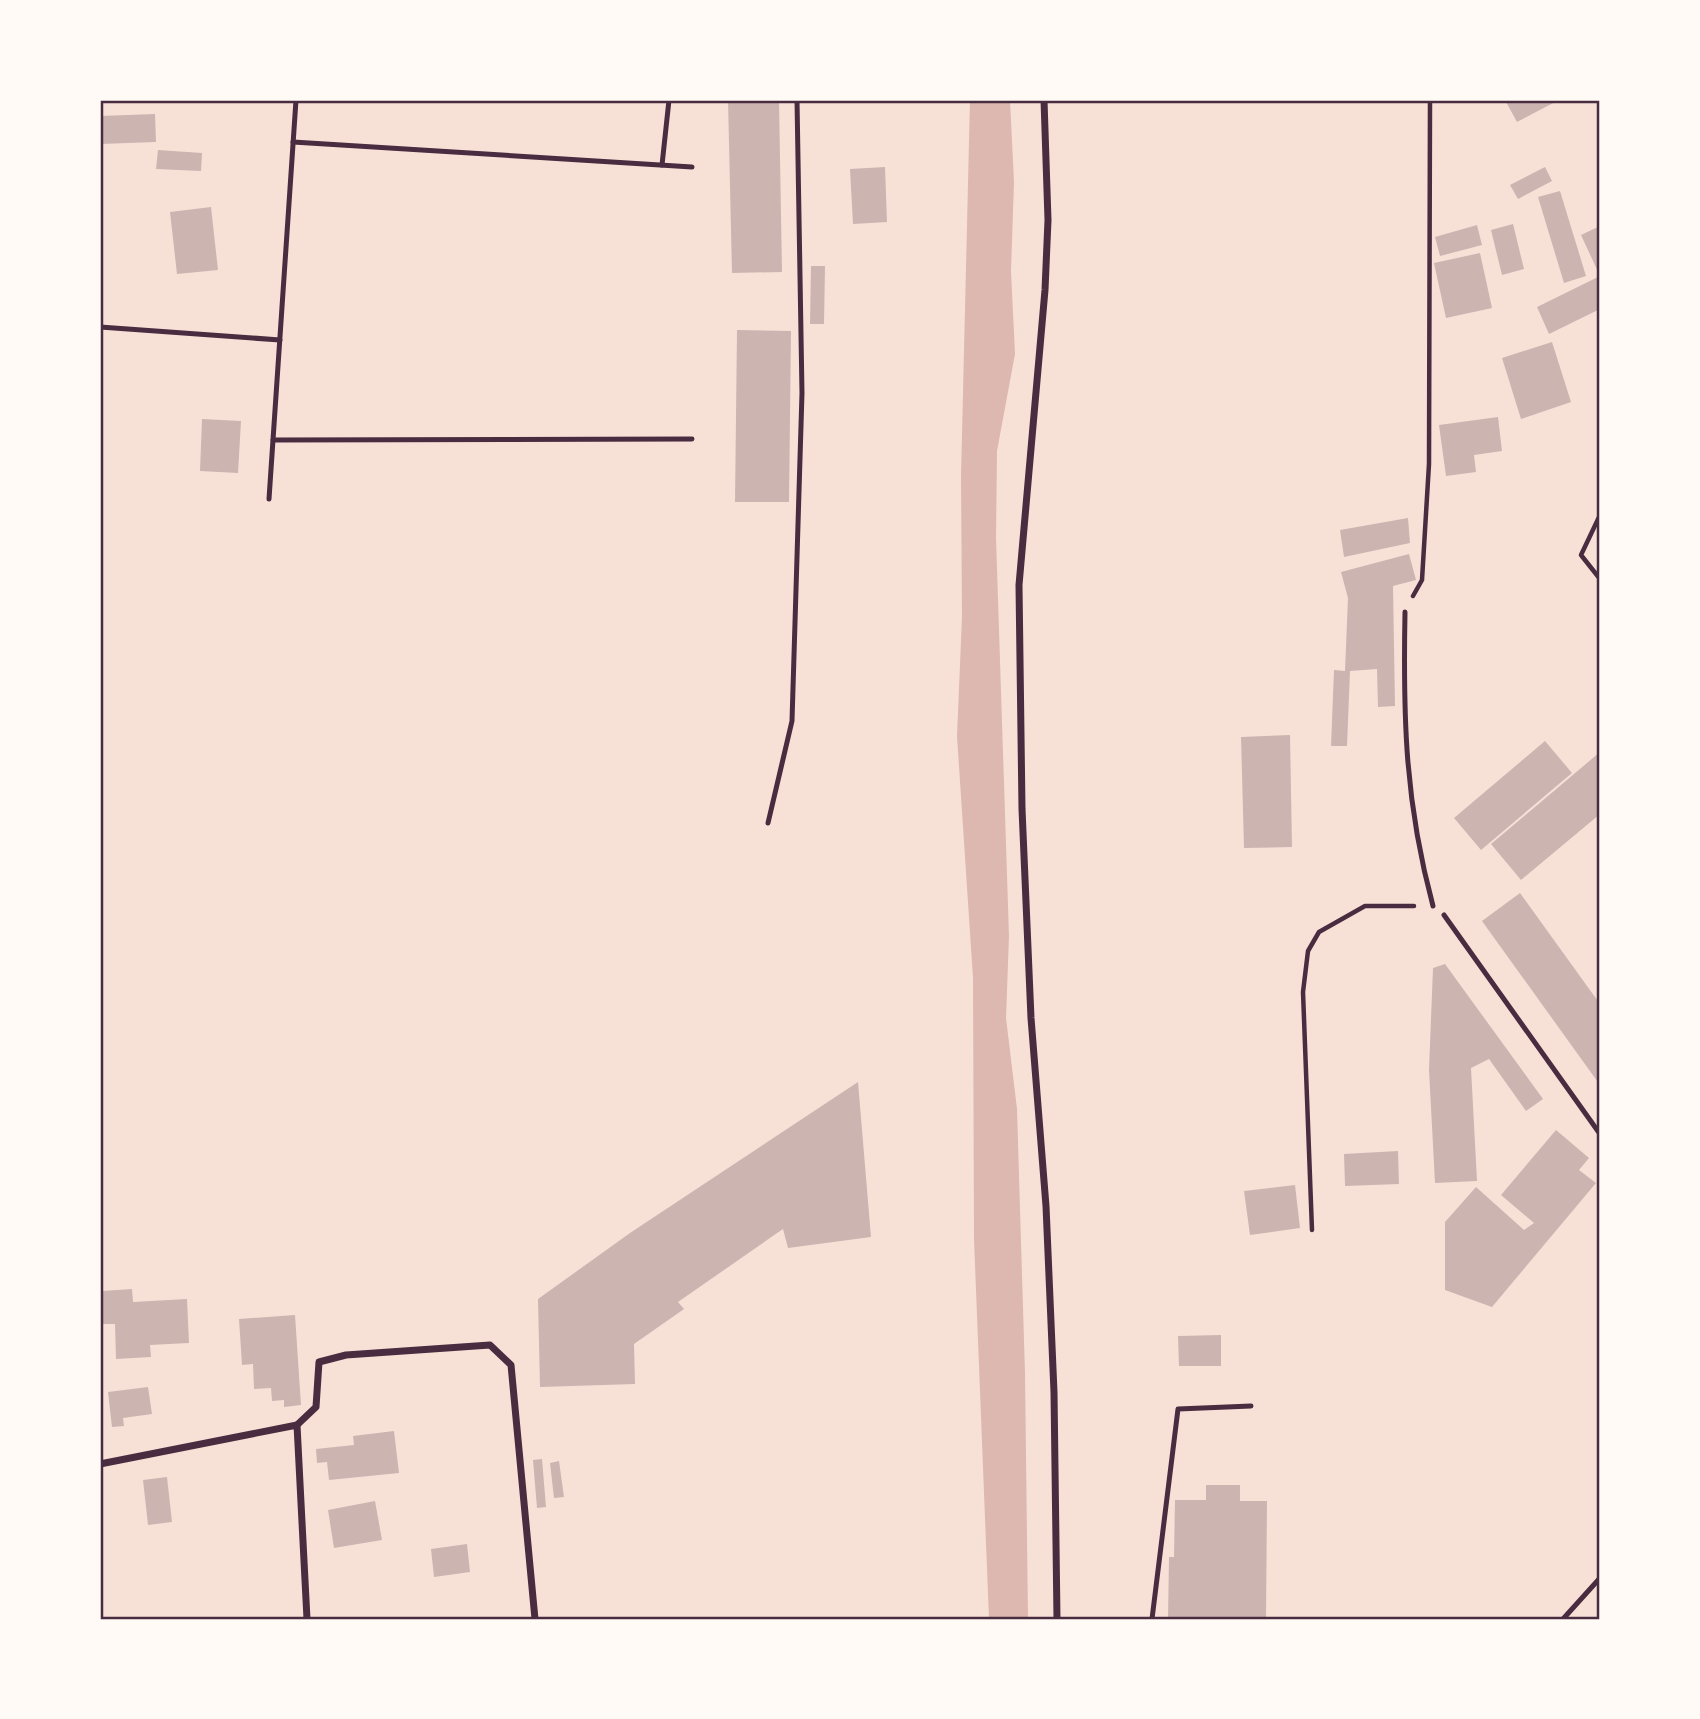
<svg xmlns="http://www.w3.org/2000/svg" width="1700" height="1719" font-family="'Roboto Condensed',sans-serif">
	<rect width="100%" height="100%" fill="#f7e1d7"/>
	<polygon fill="#dcb8b0" points="970,100 1010,100 1014,182 1011,271 1015,354 997,451 996,538 1009,936 1006,1018 1017,1109 1025,1374 1028,1619 989,1619 974,1239 973,978 957,736 962,617 961,476"/>
	<g fill="#ccb4b1">
		<polygon points="728,100 779,100 782,272 732,273"/>
		<polygon points="1505,100 1559,100 1517,122"/>
		<polygon points="155,114 156,142 100,144 100,116"/>
		<polygon points="158,150 202,153 201,171 156,169"/>
		<polygon points="885,167 887,222 853,224 850,169"/>
		<polygon points="1545,167 1552,181 1518,199 1510,185"/>
		<polygon points="1560,191 1586,276 1564,283 1538,197"/>
		<polygon points="211,207 218,270 177,274 170,212"/>
		<polygon points="1513,224 1524,269 1502,275 1491,230"/>
		<polygon points="1477,225 1482,245 1440,256 1435,237"/>
		<polygon points="1600,226 1600,309 1549,334 1537,307 1600,276 1581,235"/>
		<polygon points="1480,253 1492,308 1446,318 1434,263"/>
		<polygon points="811,266 825,266 824,324 810,324"/>
		<polygon points="737,330 791,331 789,502 735,502"/>
		<polygon points="1552,342 1571,402 1521,419 1502,358"/>
		<polygon points="1498,417 1502,451 1474,455 1476,472 1446,476 1439,425"/>
		<polygon points="202,419 241,421 238,473 200,471"/>
		<polygon points="1408,518 1410,543 1344,557 1340,530"/>
		<polygon points="1409,554 1416,580 1393,586 1395,706 1378,707 1377,669 1350,671 1347,746 1331,746 1334,670 1345,671 1348,598 1341,572"/>
		<polygon points="1290,735 1292,847 1244,848 1241,737"/>
		<polygon points="1545,741 1572,773 1481,850 1454,818"/>
		<polygon points="1600,752 1600,814 1521,880 1491,844"/>
		<polygon points="1520,893 1600,1004 1600,1085 1482,921"/>
		<polygon points="1445,964 1543,1099 1526,1111 1489,1059 1471,1068 1477,1181 1435,1183 1429,1070 1433,968"/>
		<polygon points="858,1082 871,1237 788,1248 783,1229 678,1302 684,1309 634,1344 635,1384 540,1387 538,1299 630,1233"/>
		<polygon points="1556,1130 1589,1158 1579,1170 1596,1183 1492,1307 1445,1290 1445,1222 1476,1187 1524,1230 1534,1223 1501,1195"/>
		<polygon points="1398,1151 1399,1184 1345,1186 1344,1154"/>
		<polygon points="1295,1185 1300,1228 1250,1235 1244,1191"/>
		<polygon points="132,1289 133,1302 187,1299 189,1343 150,1345 151,1357 116,1359 115,1324 103,1324 102,1291"/>
		<polygon points="295,1315 301,1405 284,1407 284,1400 272,1401 271,1388 254,1389 253,1364 242,1365 239,1319"/>
		<polygon points="1221,1335 1221,1366 1179,1366 1178,1336"/>
		<polygon points="148,1387 152,1414 123,1418 124,1426 112,1427 108,1392"/>
		<polygon points="394,1431 399,1473 329,1480 327,1462 317,1463 316,1449 354,1445 353,1436"/>
		<polygon points="542,1459 546,1507 537,1508 533,1460"/>
		<polygon points="559,1461 564,1497 554,1498 550,1463"/>
		<polygon points="167,1477 172,1522 148,1525 143,1480"/>
		<polygon points="1206,1485 1240,1485 1240,1501 1267,1501 1266,1619 1168,1619 1169,1557 1174,1557 1175,1500 1206,1500"/>
		<polygon points="375,1501 382,1540 334,1548 328,1510"/>
		<polygon points="467,1544 470,1572 434,1577 431,1549"/>
	</g>
	<g fill="none" stroke-linecap="round" stroke-linejoin="round">
		<g stroke="#4a2c40" stroke-width="4.5">
			<polyline points="1600,515 1581,555 1600,579"/>
			<polyline points="1413,596 1422,580 1429,464 1430,100"/>
			<polyline points="1312,1230 1303,992 1308,951 1319,932 1365,906 1414,906"/>
		</g>
		<g stroke="#4a2c40" stroke-width="5">
			<polyline points="293,142 692,167"/>
			<polyline points="662,165 669,100"/>
			<polyline points="100,327 280,340"/>
			<polyline points="273,440 692,439"/>
			<polyline points="269,499 296,100"/>
			<path d="M 1405,612 C 1403,718 1405,802 1433,906"/>
			<polyline points="768,823 792,721 802,393 797,100"/>
			<polyline points="1444,915 1600,1134"/>
			<polyline points="1152,1619 1178,1409 1251,1406"/>
			<polyline points="1563,1619 1600,1578"/>
		</g>
		<g stroke="#4a2c40" stroke-width="7">
			<polyline points="1044,100 1048,220 1045,290 1019,585 1022,809 1031,1018 1046,1206 1054,1392 1057,1619"/>
			<polyline points="297,1425 316,1407 319,1362 346,1355 490,1345 511,1365 535,1619"/>
			<polyline points="100,1464 297,1425 307,1619"/>
		</g>
	</g>
	<rect width="1700" height="1719" fill="none" stroke="#fffaf5" stroke-width="203"/>
	<rect x="102" y="102" width="1496" height="1516" fill="none" stroke="#4a2c40" stroke-width="2.5"/>
</svg>
